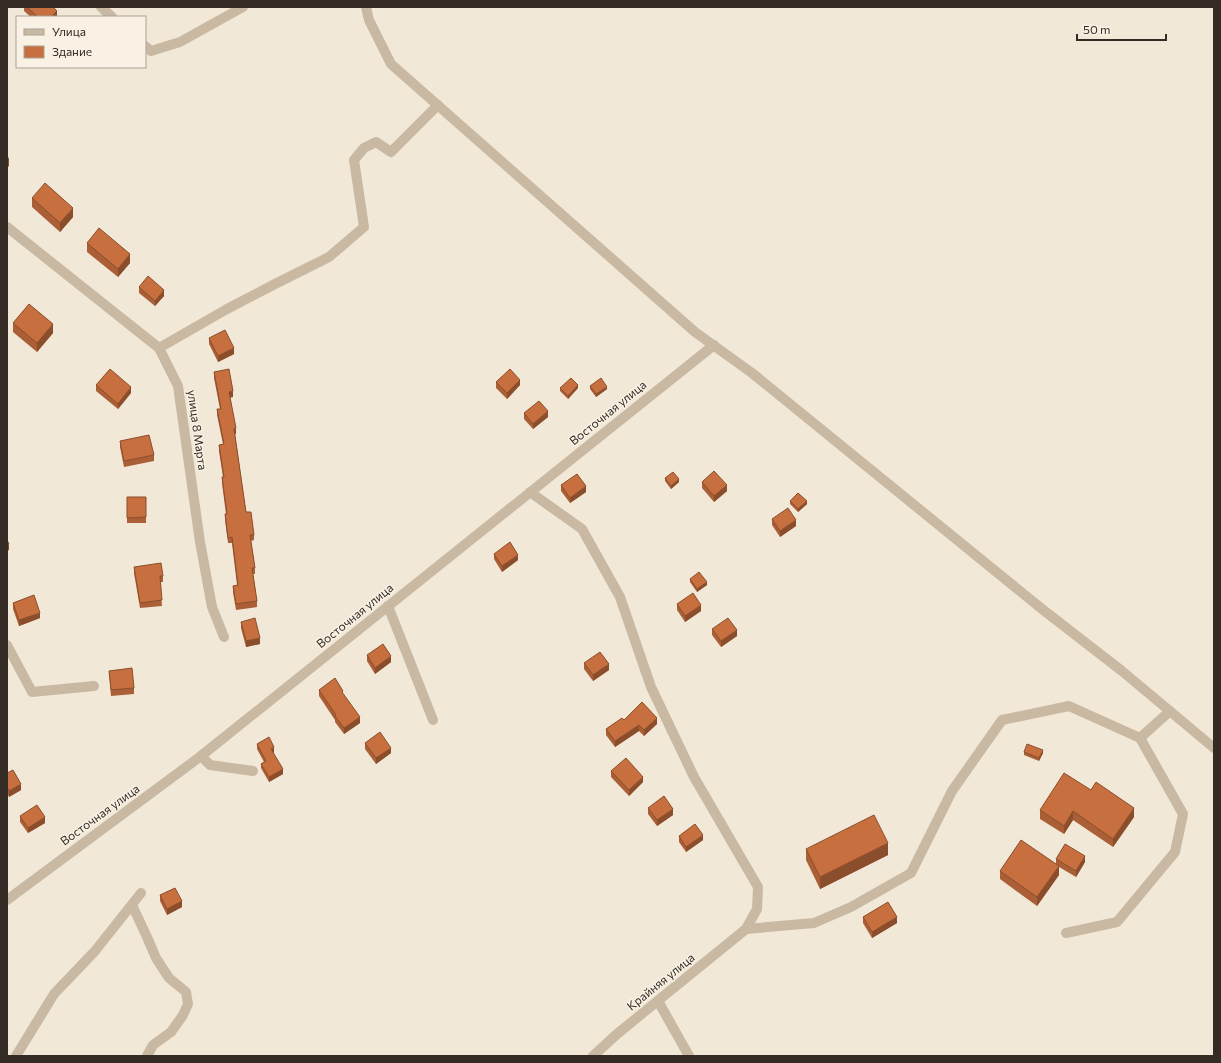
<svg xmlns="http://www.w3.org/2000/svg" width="1221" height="1063" font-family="Commissioner,sans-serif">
	<rect width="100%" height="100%" fill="#f1e8d7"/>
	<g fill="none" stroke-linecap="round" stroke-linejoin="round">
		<g stroke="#c9b9a3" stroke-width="10">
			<polyline points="101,7 112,17"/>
			<polyline points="366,7 369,20 391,64 695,332 752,373 1042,609 1122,671 1214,748"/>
			<polyline points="145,46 151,51 180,42 243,7"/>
			<polyline points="7,227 159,348 178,386 200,542 212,607 224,637"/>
			<polyline points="159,348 227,309 275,284 329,257 364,227 354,160 364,148 376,142 391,152 438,105"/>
			<polyline points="530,492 582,529 620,597 651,687 694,777 758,887 757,909 746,929 617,1034 593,1056"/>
			<polyline points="388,606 433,720"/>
			<polyline points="7,645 32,692 94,686"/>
			<polyline points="201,756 210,765 253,771"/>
			<polyline points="7,900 201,756 714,345"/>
			<polyline points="132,905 147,937 156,958 169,978 186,992 188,1004 183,1015 171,1032 153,1045 147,1056"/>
			<polyline points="746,929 814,923 851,907 911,873 952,791 1002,720 1069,706 1140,738 1170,711"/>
			<polyline points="1066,933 1117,922 1175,852 1183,814 1140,738"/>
			<polyline points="658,1001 689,1056"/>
			<polyline points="16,1056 54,994 95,951 141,893"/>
		</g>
	</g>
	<g fill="#ab5f36">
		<polygon points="24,7 27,7 57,16 56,17 31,17 24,11"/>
		<polygon points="32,198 73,217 60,232 32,207"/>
		<polygon points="87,243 130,263 118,277 87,252"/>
		<polygon points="139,287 164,296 155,306 139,293"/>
		<polygon points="13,323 53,333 37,352 13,332"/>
		<polygon points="209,338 234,354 218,362 209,344"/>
		<polygon points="214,372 233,397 230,397 236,434 235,434 246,512 254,535 254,540 251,541 255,568 255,574 253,574 257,601 257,607 236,610 233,592 233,586 237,585 232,543 228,543 225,520 225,514 226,514 222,483 222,477 223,477 219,451 219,445 223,444 217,415 217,409 220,409 214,378"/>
		<polygon points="496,382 520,385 507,399 496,388"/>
		<polygon points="96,385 131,393 118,409 96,391"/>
		<polygon points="590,386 607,389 596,397 590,389"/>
		<polygon points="560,388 578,388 568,399 560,391"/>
		<polygon points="524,413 548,417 533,429 524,419"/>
		<polygon points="120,441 154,455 154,461 124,467 120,447"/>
		<polygon points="665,478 679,482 671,489 665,481"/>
		<polygon points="702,482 727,491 714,502 702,488"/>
		<polygon points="561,485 586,492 570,503 561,491"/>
		<rect x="127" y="497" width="19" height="26"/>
		<polygon points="790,501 807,504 798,512 790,504"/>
		<polygon points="772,519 796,526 780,537 772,525"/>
		<polygon points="494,554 518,560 502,572 494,559"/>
		<polygon points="134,567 163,576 163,582 160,582 162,606 140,608 134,573"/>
		<polygon points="690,579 707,585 697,592 690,582"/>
		<polygon points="13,603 40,618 19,626 13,609"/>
		<polygon points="677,604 701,611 685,622 677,610"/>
		<polygon points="241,622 260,644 246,647 241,628"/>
		<polygon points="712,629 737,636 721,647 712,635"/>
		<polygon points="367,655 391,662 375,674 367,661"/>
		<polygon points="584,663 609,670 593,681 584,669"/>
		<polygon points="109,671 134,688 134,694 111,696"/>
		<polygon points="319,690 343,694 360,723 344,734 335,722 335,720 319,696"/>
		<polygon points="624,720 657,724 644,736 639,731 615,747 606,735 606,729"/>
		<polygon points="365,743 391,753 376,764 365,749"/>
		<polygon points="257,744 274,752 273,753 283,774 269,782 261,768 261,764 264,762 257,749"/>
		<polygon points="1024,752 1043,753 1039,761 1024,755"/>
		<polygon points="611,771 643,782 629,796 611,777"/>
		<polygon points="7,773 21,790 9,797 7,793"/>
		<polygon points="1091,790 1134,817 1113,847 1073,820 1064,834 1040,819 1040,810"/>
		<polygon points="648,808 673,815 657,826 648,814"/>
		<polygon points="20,816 45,823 28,833 20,822"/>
		<polygon points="679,836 703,840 686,852 679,842"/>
		<polygon points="806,849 888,855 820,889 806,860"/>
		<polygon points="1056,859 1085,862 1076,877 1059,867 1059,875 1037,906 1000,879 1000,871 1056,864"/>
		<polygon points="160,895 182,907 167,915 160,901"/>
		<polygon points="863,917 897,923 872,938 863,923"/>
	</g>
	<g fill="#8b4e2c">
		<polygon points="57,11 57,16 56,17 51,17"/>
		<polygon points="9,157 9,166 7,168 7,160"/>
		<polygon points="73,208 73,217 60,232 60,223"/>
		<polygon points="130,254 130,263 118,277 118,269"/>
		<polygon points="164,290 164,296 155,306 155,301"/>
		<polygon points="53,324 53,333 37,352 37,343"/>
		<polygon points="234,348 234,354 218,362 218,356"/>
		<polygon points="520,380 520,385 507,399 507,393"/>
		<polygon points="578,385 578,388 568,399 568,396"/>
		<polygon points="131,387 131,393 118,409 118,404"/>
		<polygon points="607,387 607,389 596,397 596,394"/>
		<polygon points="233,391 233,397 229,398 229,392"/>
		<polygon points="548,411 548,417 533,429 533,424"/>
		<polygon points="236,428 236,434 234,434 234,429"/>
		<polygon points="679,479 679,482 671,489 671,486"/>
		<polygon points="727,485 727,491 714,502 714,496"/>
		<polygon points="586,486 586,492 570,503 570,498"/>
		<polygon points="807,501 807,504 798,512 798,509"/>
		<polygon points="796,520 796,526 780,537 780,531"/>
		<polygon points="9,544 9,550 7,551 7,545"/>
		<polygon points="518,555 518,560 502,572 502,566"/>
		<polygon points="707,582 707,585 697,592 697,589"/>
		<polygon points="701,605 701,611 685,622 685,616"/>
		<polygon points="40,613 40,618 19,626 19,620"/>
		<polygon points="737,630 737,636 721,647 721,641"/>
		<polygon points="260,638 260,644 246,647 246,641"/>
		<polygon points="391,656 391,662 375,674 375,668"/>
		<polygon points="609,664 609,670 593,681 593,675"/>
		<polygon points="360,717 360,723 344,734 344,728"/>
		<polygon points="657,718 657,724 644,736 644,730"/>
		<polygon points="639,725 639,731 615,747 615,741"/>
		<polygon points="274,747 274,752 271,754 271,749"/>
		<polygon points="391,748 391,753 376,764 376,758"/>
		<polygon points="1043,750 1043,753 1039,761 1039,758"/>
		<polygon points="283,769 283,774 269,782 269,777"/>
		<polygon points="643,777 643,782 629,796 629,790"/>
		<polygon points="21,784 21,790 9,797 9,791"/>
		<polygon points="1134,808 1134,817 1113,847 1113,839"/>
		<polygon points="673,809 673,815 657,826 657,820"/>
		<polygon points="1073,811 1073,820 1064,834 1064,826"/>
		<polygon points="45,817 45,823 28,833 28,828"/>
		<polygon points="703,835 703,840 686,852 686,847"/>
		<polygon points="888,843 888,855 820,889 820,877"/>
		<polygon points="1085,856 1085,862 1076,877 1076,871"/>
		<polygon points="1059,866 1059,875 1037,906 1037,897"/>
		<polygon points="182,901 182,907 167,915 167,909"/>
		<polygon points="897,917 897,923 872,938 872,932"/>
	</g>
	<g fill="#c76f3f" stroke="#8b4e2c">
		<polygon points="27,7 53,7 57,11 51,17 38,17"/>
		<polygon points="45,183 73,208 60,223 32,198"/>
		<polygon points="99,228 130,254 118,269 87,243"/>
		<polygon points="148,276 164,290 155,301 139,287"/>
		<polygon points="29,304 53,324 37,343 13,323"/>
		<polygon points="225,330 234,348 218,356 209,338"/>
		<polygon points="110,369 131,387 118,404 96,385"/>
		<polygon points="229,369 233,391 229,392 236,428 234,429 246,512 251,512 254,535 250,535 255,568 252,568 257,601 236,604 233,586 238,585 232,537 228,538 225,514 227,514 222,477 224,477 219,445 224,444 217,409 221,409 214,372"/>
		<polygon points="510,369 520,380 507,393 496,382"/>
		<polygon points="571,378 578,385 568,396 560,388"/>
		<polygon points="601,378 607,387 596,394 590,386"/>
		<polygon points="539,401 548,411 533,424 524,413"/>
		<polygon points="149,435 154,455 124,461 120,441"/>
		<polygon points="714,471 727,485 714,496 702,482"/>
		<polygon points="673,472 679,479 671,486 665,478"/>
		<polygon points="577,474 586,486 570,498 561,485"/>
		<polygon points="798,493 807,501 798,509 790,501"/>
		<polygon points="127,497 146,497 146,517 127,518"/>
		<polygon points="788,508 796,520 780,531 772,519"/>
		<polygon points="7,540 9,544 7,545"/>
		<polygon points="510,542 518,555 502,566 494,554"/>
		<polygon points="161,563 163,576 160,576 162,600 140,603 134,567"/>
		<polygon points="699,572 707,582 697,589 690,579"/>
		<polygon points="693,593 701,605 685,616 677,604"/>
		<polygon points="34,595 40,613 19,620 13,603"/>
		<polygon points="255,618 260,638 246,641 241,622"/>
		<polygon points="728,618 737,630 721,641 712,629"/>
		<polygon points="383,644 391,656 375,668 367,655"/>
		<polygon points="600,652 609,664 593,675 584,663"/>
		<polygon points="132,668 134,688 111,690 109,671"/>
		<polygon points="335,678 343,691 342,692 360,717 344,728 335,716 336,715 319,690"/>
		<polygon points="642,702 657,718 644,730 639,725 615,741 606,729 622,718 624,720"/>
		<polygon points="380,732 391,748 376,758 365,743"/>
		<polygon points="269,737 274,747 271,749 283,769 269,777 261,764 266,761 257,744"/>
		<polygon points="1027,744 1043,750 1039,758 1024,752"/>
		<polygon points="626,758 643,777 629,790 611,771"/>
		<polygon points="13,770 21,784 9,791 7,787 7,773"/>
		<polygon points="1064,773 1091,790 1096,782 1134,808 1113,839 1073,811 1064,826 1040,810"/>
		<polygon points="664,796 673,809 657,820 648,808"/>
		<polygon points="37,805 45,817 28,828 20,816"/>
		<polygon points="874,815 888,843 820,877 806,849"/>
		<polygon points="695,824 703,835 686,847 679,836"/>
		<polygon points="1021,840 1059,866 1037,897 1000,871"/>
		<polygon points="1065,844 1085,856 1076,871 1056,859"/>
		<polygon points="175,888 182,901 167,909 160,895"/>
		<polygon points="888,902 897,917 872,932 863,917"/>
	</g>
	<g text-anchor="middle" stroke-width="3" stroke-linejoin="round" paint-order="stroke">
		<g font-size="12" fill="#342b25" stroke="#f9f1e3">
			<text transform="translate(608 413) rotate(-39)" y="4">Восточная улица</text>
			<text transform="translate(197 430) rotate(82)" y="4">улица 8 Марта</text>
			<text transform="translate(355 616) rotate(-39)" y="4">Восточная улица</text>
			<text transform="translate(100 815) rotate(-36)" y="4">Восточная улица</text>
			<text transform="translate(661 982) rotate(-39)" y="4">Крайняя улица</text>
		</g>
	</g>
	<rect width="1221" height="1063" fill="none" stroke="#342b25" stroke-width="16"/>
	<rect x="16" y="16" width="130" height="52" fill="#f9f1e3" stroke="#aaa297"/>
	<rect x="24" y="29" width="20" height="6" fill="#c9b9a3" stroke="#aaa297"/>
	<text x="52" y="36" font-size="12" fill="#342b25">Улица</text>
	<rect x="24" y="46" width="20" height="12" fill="#c76f3f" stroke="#aaa297"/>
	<text x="52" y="56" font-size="12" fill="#342b25">Здание</text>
	<path d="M1077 34v6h89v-6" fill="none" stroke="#342b25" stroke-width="2"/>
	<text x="1083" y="34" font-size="12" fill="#342b25" stroke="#f9f1e3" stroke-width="3" paint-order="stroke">50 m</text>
</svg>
